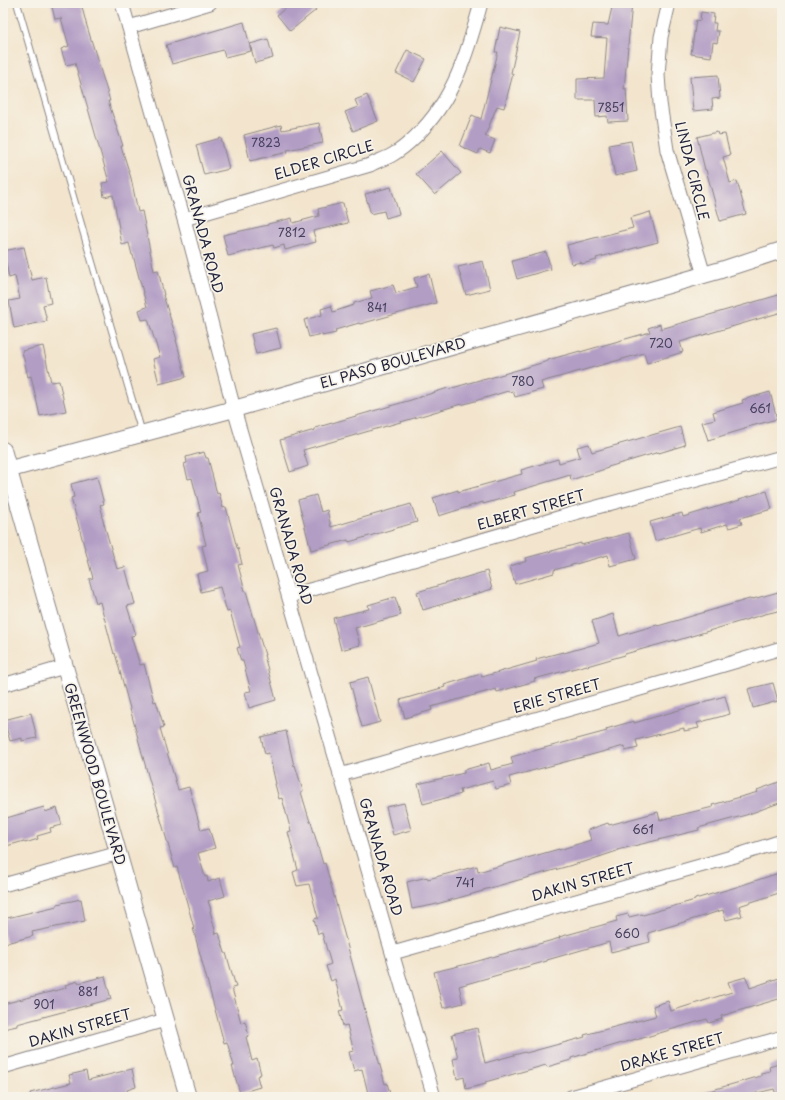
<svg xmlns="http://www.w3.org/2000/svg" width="785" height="1100" font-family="'Playpen Sans',sans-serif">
	<rect width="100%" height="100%" fill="#f7f3e8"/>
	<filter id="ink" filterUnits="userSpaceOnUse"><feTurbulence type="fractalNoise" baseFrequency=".025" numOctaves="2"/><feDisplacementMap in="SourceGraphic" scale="8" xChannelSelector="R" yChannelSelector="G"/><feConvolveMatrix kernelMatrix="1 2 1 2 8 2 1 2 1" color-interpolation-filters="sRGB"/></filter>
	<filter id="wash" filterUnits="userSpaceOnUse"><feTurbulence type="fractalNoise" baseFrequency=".012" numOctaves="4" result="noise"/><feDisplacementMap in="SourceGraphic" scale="16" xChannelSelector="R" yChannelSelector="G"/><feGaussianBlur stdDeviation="0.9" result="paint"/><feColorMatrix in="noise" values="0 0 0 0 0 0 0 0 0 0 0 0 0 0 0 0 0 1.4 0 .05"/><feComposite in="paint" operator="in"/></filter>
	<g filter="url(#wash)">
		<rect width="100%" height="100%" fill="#f3e5cd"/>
		<g id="blocks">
			<g fill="#b29dc5">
				<polygon points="51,3 81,3 86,23 110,101 108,101 123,146 121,146 131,178 138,212 142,211 154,271 158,270 164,295 163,295 177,340 176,340 186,377 159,384 153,359 160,357 148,319 142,320 139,310 147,307 133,255 132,255 129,243 122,245 113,195 104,197 102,183 109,182 75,63 66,65 61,49 69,46 61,18 55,19"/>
				<polygon points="292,3 311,3 316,10 290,31 277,15"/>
				<polygon points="613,3 632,3 624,89 626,88 628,121 608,122 607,116 596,117 595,100 577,100 577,79 604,78 607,38 591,37 593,24 608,25"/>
				<polygon points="701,12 714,14 713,23 716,23 715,31 719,31 717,43 713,42 711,57 691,54 696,20 700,21"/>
				<polygon points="244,22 251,51 225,57 223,50 172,64 166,45"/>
				<polygon points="500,27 520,32 511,73 513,74 504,108 497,106 485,136 495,140 490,153 480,149 478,154 460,146 472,115 481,119 498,52 495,52"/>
				<polygon points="268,39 273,58 255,63 250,44"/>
				<polygon points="407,50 426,59 414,82 396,73"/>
				<polygon points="718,75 720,98 712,99 713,109 693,111 690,77"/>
				<polygon points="367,95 378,121 353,131 345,112 358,107 355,100"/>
				<polygon points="319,123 323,143 287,150 288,152 250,161 244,135 281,125 282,130"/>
				<polygon points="717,132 718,135 725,134 730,155 723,157 730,183 737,181 746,214 720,221 706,170 705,170 697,137"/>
				<polygon points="221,138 229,169 204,175 196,145"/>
				<polygon points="631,141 637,171 615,176 609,145"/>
				<polygon points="442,151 461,173 435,195 416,174"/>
				<polygon points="391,187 399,214 386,218 384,211 371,214 365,194"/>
				<polygon points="343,203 348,223 313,231 316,242 285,250 284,245 274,248 273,245 228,256 223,235 268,225 268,224 292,218 293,223 319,216 318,209"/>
				<polygon points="650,212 658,242 596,258 597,260 582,264 581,262 572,264 567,245 633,228 630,218"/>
				<polygon points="24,247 32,280 46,277 51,303 43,305 47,321 14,328 9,301 20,299 15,276 9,278 6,263 3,264 3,251"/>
				<polygon points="546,252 551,269 517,279 512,261"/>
				<polygon points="483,261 490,289 466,295 458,267"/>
				<polygon points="429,274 436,303 360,324 359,323 335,330 336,333 322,336 322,334 309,337 304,320 322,315 321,309 331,306 333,312 354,305 354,303 372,298 370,291 393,285 396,293 417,287 414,278"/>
				<polygon points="782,294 782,312 680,342 683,352 647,363 644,353 541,382 543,389 515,397 513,391 508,392 508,391 478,400 461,405 461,404 411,419 303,450 308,466 290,472 280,440 315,430 315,428 411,400 448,388 449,389 483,379 483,380 548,361 548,360 580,351 580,352 650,332 648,328 660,324 661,329"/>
				<polygon points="276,328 281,348 256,354 251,334"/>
				<polygon points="43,346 51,382 59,381 66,411 40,416 31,376 28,377 22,351"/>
				<polygon points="770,392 777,419 744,428 745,429 708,440 702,422 715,419 713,412 743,403 742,400"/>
				<polygon points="680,427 685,445 659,453 659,452 608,467 608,468 571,480 570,475 514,492 515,495 483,504 483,502 439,516 433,498 458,490 458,492 522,474 521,470 558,459 559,463 580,457 577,447 589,444 592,452"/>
				<polygon points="204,452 206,458 208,458 217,494 219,493 223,508 226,507 237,548 238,548 242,564 238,565 245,591 246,591 257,629 265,655 264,655 276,700 249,708 245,692 251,691 243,661 241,661 237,648 240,647 230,611 227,612 220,587 201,592 197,574 208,571 202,546 206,545 198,513 201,512 195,490 192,478 188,479 184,464 187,463 186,457"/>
				<polygon points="97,477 104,504 100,505 103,516 102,517 117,569 125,567 135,604 127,606 136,635 131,636 138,659 140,665 144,664 154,702 156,701 164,727 160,728 178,790 189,787 201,830 209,828 215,848 198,853 205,877 207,876 208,882 220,878 225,896 208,901 211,910 210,911 216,934 219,933 225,953 226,953 236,987 232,988 241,1023 245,1021 249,1036 246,1037 252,1061 257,1059 261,1074 257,1076 260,1087 240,1093 232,1066 234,1066 227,1042 224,1043 193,928 194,928 177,867 175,868 149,779 115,653 114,654 100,602 96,603 89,579 93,578 71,498 74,497 71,484"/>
				<polygon points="767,491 772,509 740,518 742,524 729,528 727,524 701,532 700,528 655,541 650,522 682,513 683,517 740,500 739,499"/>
				<polygon points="316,495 321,512 327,510 331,527 411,504 417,522 349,542 348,540 311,550 298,500"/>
				<polygon points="629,533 636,559 610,566 608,555 554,570 554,573 515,584 510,566 527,561 526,558 581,543 581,545"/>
				<polygon points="487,571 492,589 423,610 417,592"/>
				<polygon points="782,591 782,610 765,614 675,641 675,640 625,654 625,655 587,666 587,665 534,679 535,681 497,692 496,689 431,707 432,710 405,718 400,700 445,687 444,685 481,674 482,677 537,661 536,659 563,652 564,653 599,643 592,621 613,614 619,636 657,625 658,626 753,598 753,599"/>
				<polygon points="395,597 401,615 355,628 360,645 341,650 333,618 369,609 368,605"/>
				<polygon points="368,677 380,722 362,727 350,682"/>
				<polygon points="773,683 778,701 753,708 748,689"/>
				<polygon points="725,696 730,714 697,723 699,728 684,731 684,728 636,740 638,748 625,751 624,746 509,777 511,785 496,789 493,781 460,790 461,794 423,804 418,784 464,773 464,770 489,763 491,770 513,764 511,757 607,731 606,729 634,721 634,723 700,704 700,703"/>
				<polygon points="31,713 37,738 22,741 22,738 10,741 4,720"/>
				<polygon points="286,731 294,766 295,765 303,791 301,792 310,822 311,822 323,864 325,863 385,1084 387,1083 391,1097 369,1097 362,1069 354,1071 349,1052 354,1051 347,1025 343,1026 339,1011 343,1010 335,979 331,981 326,966 331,964 322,933 318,934 314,919 318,918 309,884 297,886 293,872 298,870 288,832 291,831 282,798 279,799 275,784 276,784 269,753 265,754 261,737"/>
				<polygon points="782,781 782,802 746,815 698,828 699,830 617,850 617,851 584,862 583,862 483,890 483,891 433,905 412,909 407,882 427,877 428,879 477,866 478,872 559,849 559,850 591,840 588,830 608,823 609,825 658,812 660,820 713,807 712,805 758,792 757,790"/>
				<polygon points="404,803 411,830 393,835 386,807"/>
				<polygon points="44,807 45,812 57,808 62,825 50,828 51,832 37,836 38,839 25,843 24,841 3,847 3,819"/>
				<polygon points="782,872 782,892 739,906 742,916 726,920 723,910 648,933 650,942 611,952 609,942 547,960 547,961 459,986 463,1003 443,1008 434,972 471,963 560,938 559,937 617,921 616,917 628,914 629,917 642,914 643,915 695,900 695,899 733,888"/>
				<polygon points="81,899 85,921 32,932 33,936 6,943 3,932 3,919 57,906 57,904"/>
				<polygon points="105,976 111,999 17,1024 17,1026 3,1029 3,1004 66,988 65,985 78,981 79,983"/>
				<polygon points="746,977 750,988 782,977 782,998 721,1016 722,1019 709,1023 707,1019 636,1040 636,1039 571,1058 571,1060 547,1067 546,1065 485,1082 486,1084 466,1089 464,1077 457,1079 453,1059 458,1058 452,1034 477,1028 485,1063 525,1052 526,1053 585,1037 584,1035 656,1016 653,1006 668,1001 671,1011 732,992 728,982"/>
				<polygon points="782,1062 782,1097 777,1097 774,1089 753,1094 753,1097 699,1097 698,1094 761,1076 761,1073 770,1071 769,1066"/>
				<polygon points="132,1069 136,1087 127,1090 128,1094 115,1097 31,1097 30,1093 71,1083 69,1075 86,1071 88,1080"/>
			</g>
		</g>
	</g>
	<g filter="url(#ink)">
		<use href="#blocks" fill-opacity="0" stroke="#8a8484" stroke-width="1"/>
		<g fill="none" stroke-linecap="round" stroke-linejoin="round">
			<g stroke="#8a8484" stroke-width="8">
				<polyline id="service" points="17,3 130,393 142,433"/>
			</g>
			<g stroke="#8a8484" stroke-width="15">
				<g id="minor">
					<polyline points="122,3 159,135 184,219 234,409 434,1097"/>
					<polyline points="669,3 661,37 658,75 660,103 667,150 704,275"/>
					<polyline points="129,27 210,3"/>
					<path d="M 184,219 L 370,165 C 377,161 385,159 392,155 C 401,150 409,143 416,136 C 454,100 468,51 481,3"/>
					<polyline points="289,596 575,513 782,457"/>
					<polyline points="3,685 64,667"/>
					<polyline points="340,775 717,667 782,648"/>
					<polyline points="3,885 119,853"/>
					<polyline points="393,953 735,856 782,841"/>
					<polyline points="3,1067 165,1020"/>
					<polyline points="571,1097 773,1040 782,1037"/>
				</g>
			</g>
			<g stroke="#8a8484" stroke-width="18">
				<g id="tertiary">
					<polyline points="3,450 188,1097"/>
					<polyline points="3,471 234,409 721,270 782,250"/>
				</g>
			</g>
			<use href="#service" stroke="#fff" stroke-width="6"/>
			<use href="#minor" stroke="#fff" stroke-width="13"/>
			<use href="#tertiary" stroke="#fff" stroke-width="16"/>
		</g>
	</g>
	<g text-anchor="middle" stroke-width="3.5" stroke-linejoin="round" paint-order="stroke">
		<g font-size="12" fill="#46415e">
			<text x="611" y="112">7851</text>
			<text x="266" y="147">7823</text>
			<text x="292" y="237">7812</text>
			<text x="377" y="312">841</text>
			<text x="661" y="348">720</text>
			<text x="523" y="386">780</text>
			<text x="760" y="413">661</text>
			<text x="643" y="834">661</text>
			<text x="465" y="887">741</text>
			<text x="627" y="938">660</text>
			<text x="88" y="996">881</text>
			<text x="44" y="1009">901</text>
		</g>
		<g font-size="14" fill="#22223b" stroke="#f7f3e8">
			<text transform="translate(324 160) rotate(-17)" y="5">ELDER CIRCLE</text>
			<text transform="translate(692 171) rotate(76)" y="5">LINDA CIRCLE</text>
			<text transform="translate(203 234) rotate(75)" y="5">GRANADA ROAD</text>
			<text transform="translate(393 363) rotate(-16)" y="5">EL PASO BOULEVARD</text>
			<text transform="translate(531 510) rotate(-16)" y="5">ELBERT STREET</text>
			<text transform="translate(291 546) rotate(74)" y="5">GRANADA ROAD</text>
			<text transform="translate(557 696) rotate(-16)" y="5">ERIE STREET</text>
			<text transform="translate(95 774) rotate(74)" y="5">GREENWOOD BOULEVARD</text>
			<text transform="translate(381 857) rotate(74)" y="5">GRANADA ROAD</text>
			<text transform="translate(583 882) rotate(-16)" y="5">DAKIN STREET</text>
			<text transform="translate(80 1028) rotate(-16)" y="5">DAKIN STREET</text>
			<text transform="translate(672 1052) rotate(-16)" y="5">DRAKE STREET</text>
		</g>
	</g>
	<rect width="785" height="1100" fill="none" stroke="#f7f3e8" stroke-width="16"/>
</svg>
